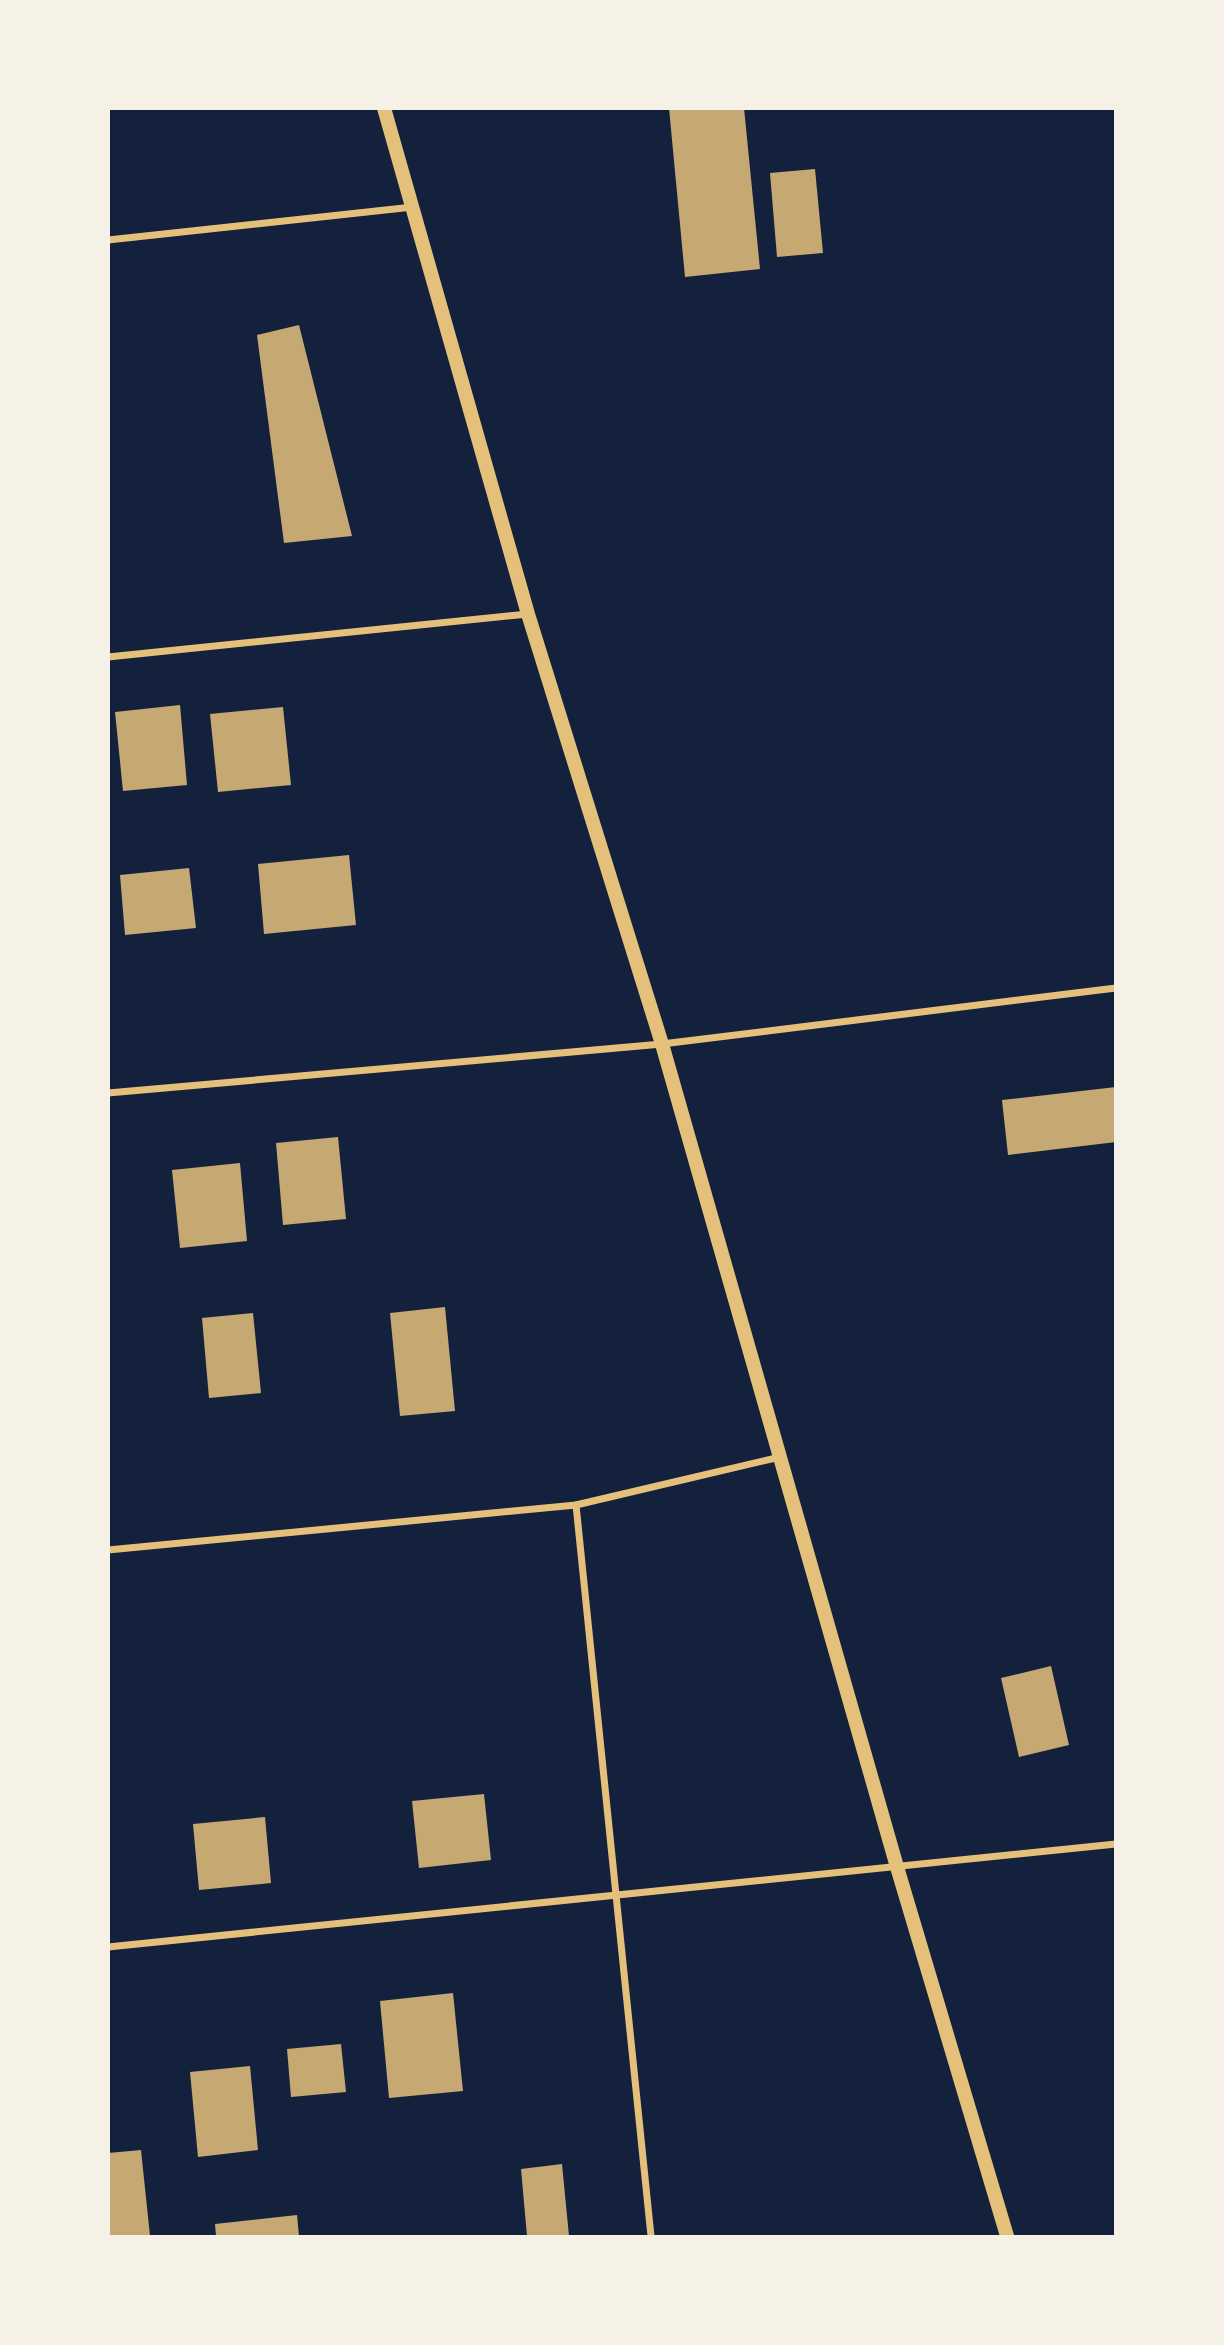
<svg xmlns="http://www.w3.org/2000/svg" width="1224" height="2345" font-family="Barlow,sans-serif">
	<rect width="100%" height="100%" fill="#14213d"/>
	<g fill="#c6a872">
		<polygon points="669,108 744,108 760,269 685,277"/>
		<polygon points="815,169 823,253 777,257 770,173"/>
		<polygon points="299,325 352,536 284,543 257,335"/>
		<polygon points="180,705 187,785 123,791 115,712"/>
		<polygon points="283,707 291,785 218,792 210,714"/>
		<polygon points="349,855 356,925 264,934 258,864"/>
		<polygon points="189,868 196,928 125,935 120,875"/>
		<polygon points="1116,1087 1116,1142 1008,1155 1002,1100"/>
		<polygon points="338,1137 346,1219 283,1225 276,1143"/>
		<polygon points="240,1163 247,1241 180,1248 172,1170"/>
		<polygon points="445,1307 455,1411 400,1416 390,1313"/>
		<polygon points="253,1313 261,1393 209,1398 202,1318"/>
		<polygon points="1051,1666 1069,1745 1019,1757 1001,1678"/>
		<polygon points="484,1794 491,1860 419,1868 412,1801"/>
		<polygon points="265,1817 271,1883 199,1890 193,1824"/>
		<polygon points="453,1993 463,2091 389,2098 380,2001"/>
		<polygon points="341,2044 346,2092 291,2097 287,2049"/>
		<polygon points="250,2066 258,2150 198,2157 190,2072"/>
		<polygon points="141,2150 150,2236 108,2236 108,2153"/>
		<polygon points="562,2164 569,2236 527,2236 521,2169"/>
		<polygon points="297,2215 299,2236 216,2236 215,2224"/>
	</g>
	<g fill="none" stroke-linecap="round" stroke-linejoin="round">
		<g stroke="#e5c07b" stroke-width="7">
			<polyline points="108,240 413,207"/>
			<polyline points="108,657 528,614"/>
			<polyline points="108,1093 662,1044 1116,988"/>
			<polyline points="576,1505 651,2236"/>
			<polyline points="108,1550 576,1505 780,1457"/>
			<polyline points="108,1947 1116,1844"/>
		</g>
		<polyline stroke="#e5c07b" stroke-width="14" points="384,108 528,614 662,1044 897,1867 1007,2236"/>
	</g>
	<rect width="1224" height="2345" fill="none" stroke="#f6f1e7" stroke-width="220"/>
</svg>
